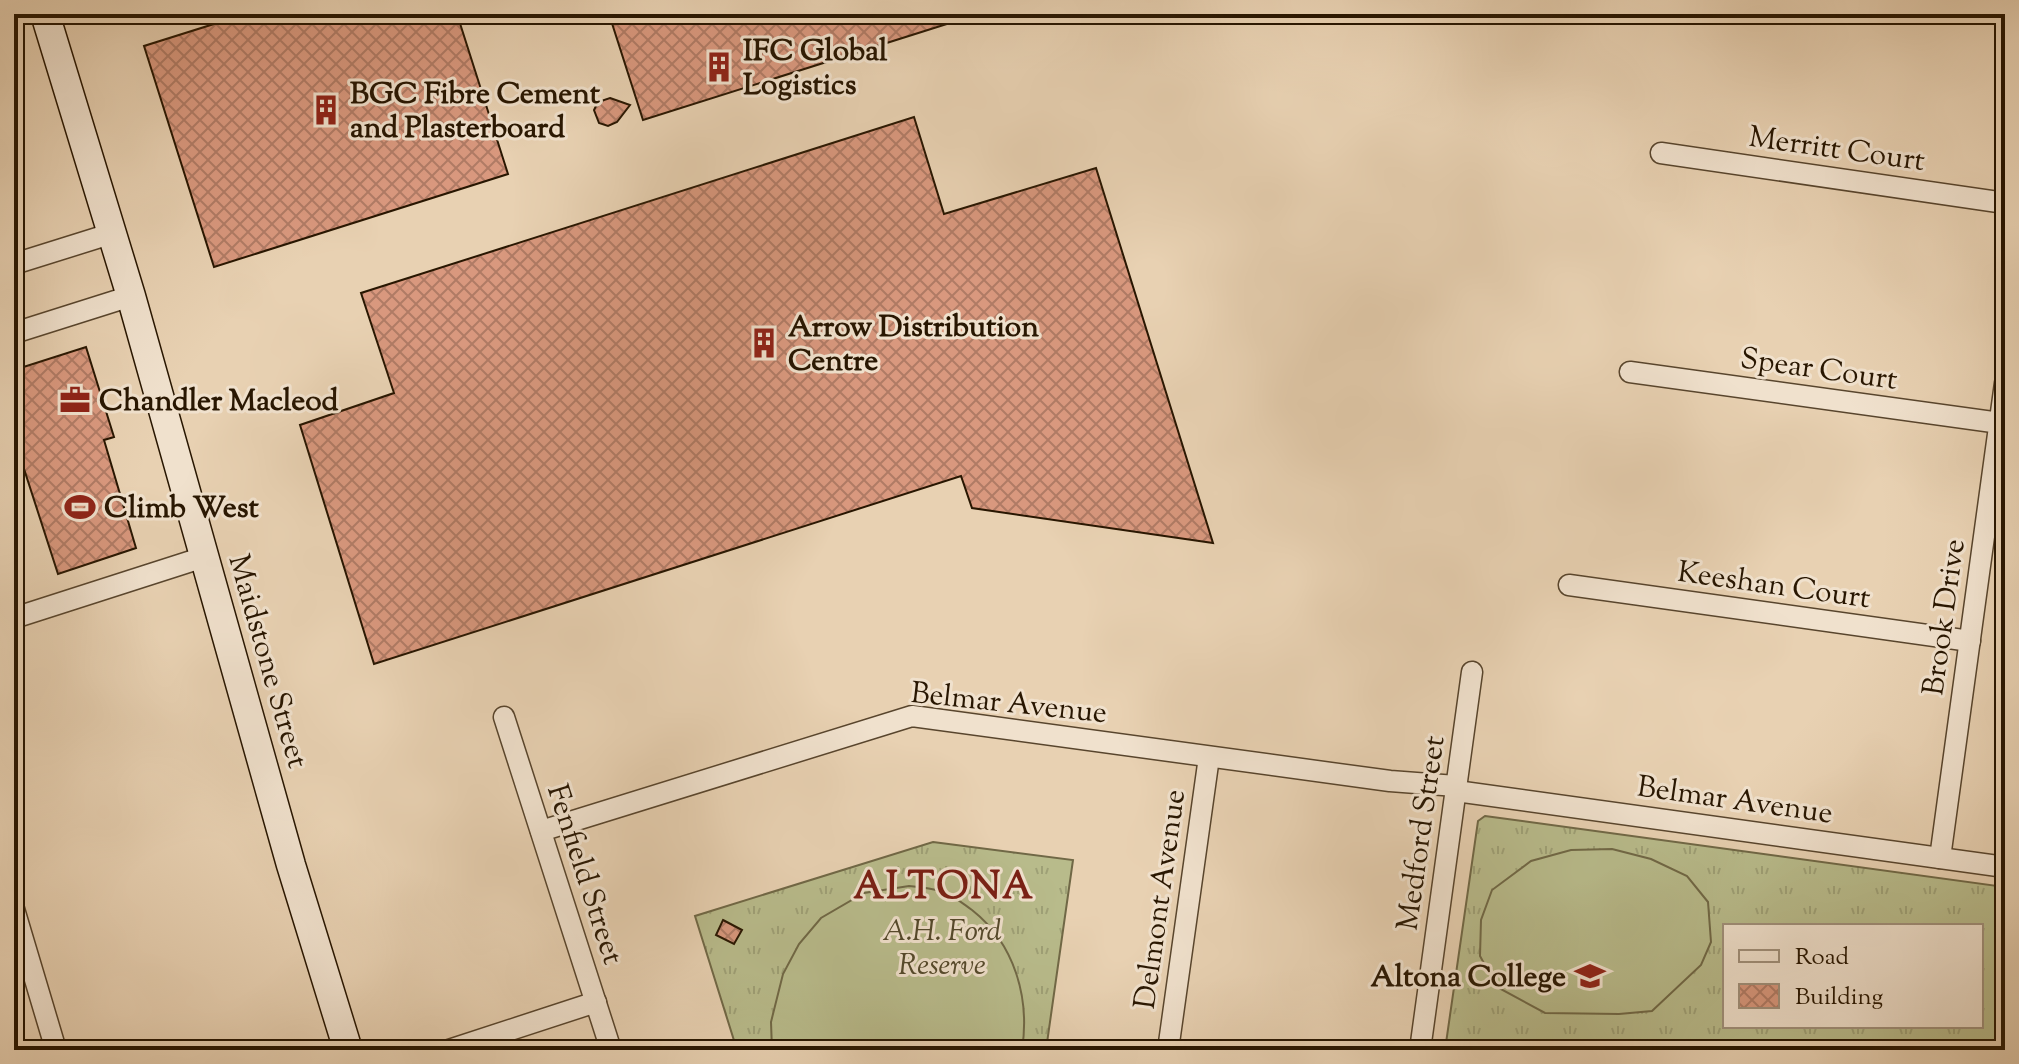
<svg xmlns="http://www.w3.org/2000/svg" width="2019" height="1064" font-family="'Sorts Mill Goudy',serif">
	<defs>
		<pattern id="grass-tufts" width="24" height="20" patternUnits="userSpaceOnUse" patternTransform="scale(2)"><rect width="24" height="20" fill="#b8bb8b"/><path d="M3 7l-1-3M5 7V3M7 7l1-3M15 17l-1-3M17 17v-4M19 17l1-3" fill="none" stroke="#9ea076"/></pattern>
		<pattern id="building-cross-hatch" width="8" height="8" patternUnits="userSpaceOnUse" patternTransform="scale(2)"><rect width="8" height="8" fill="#d9987e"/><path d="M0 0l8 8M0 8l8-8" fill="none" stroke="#b07b65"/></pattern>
	</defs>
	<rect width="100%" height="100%" fill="#e8d1b2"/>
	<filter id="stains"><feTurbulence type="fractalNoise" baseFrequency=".0025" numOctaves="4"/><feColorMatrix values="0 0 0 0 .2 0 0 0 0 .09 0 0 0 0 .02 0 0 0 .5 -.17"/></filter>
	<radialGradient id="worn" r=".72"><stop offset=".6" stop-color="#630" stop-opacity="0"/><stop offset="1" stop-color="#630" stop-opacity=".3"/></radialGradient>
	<g fill="url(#grass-tufts)" stroke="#706846" stroke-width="2" fill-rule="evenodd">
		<path d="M 1485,816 L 2005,887 L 2005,1050 L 1445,1050 L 1478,821 ZM 1725,926 L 1981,926 L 1981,1026 L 1725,1026 Z"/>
		<polygon points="933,842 1073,860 1046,1050 737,1050 695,916"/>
	</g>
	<g fill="#b8bb8b" stroke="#706846" stroke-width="2">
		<polygon points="1612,849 1651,859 1687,876 1708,902 1711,942 1701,965 1652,1011 1619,1014 1545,1013 1497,987 1480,956 1481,920 1492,890 1531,861 1571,850"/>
		<path d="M 909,886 C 919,887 931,888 940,891 C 952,894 962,903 972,910 C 1015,944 1030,998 1022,1050 L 772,1050 L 771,1022 L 783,974 L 799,944 L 821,918 L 864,893 Z"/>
	</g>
	<g fill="url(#building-cross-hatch)" stroke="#281601" stroke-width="2">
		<polygon points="214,14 457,14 508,174 214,267 144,46 217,23"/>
		<polygon points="609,14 969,14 969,17 643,120"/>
		<polygon points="610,98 630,105 617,122 608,126 599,123 594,110 598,102"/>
		<polygon points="914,117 944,214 1096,168 1213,543 972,508 961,476 374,664 300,425 394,393 361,293"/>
		<polygon points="86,347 114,437 104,440 136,548 58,574 14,438 14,370"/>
		<polygon points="723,920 742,930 734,944 716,935"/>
	</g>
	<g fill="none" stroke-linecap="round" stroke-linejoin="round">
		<g stroke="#58452d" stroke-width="23">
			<g id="street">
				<polyline points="1661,153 2005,203"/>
				<polyline points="14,264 113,233"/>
				<polyline points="14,333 131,296"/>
				<polyline points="1630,372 2000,423"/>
				<polyline points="1569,585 1970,641"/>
				<polyline points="14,618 204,557"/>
				<polyline points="504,717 611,1050"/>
				<polyline points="1456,791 2005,867"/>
				<polyline points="541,831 912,716 1390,781 1456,786"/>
				<polyline points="1940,858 2005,383"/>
				<polyline points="14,909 56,1050"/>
				<polyline points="449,1050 596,1002"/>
				<polyline points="1168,1050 1209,757"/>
				<polyline points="1420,1050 1472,672"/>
			</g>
		</g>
		<g stroke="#281601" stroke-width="31">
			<polyline id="secondary" points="45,14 131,296 291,865 348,1050"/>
		</g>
		<use href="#street" stroke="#f0e1cd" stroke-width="20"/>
		<use href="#secondary" stroke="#f0e1cd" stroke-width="28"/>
	</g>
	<defs>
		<g id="building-bare" transform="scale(2.4)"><path d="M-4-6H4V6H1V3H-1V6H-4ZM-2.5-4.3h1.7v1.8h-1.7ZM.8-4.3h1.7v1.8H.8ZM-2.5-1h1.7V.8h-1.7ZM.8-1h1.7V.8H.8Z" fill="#8f2418" stroke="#f0e1cd" stroke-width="2.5" paint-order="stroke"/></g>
		<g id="office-bare" transform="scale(2.4)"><path d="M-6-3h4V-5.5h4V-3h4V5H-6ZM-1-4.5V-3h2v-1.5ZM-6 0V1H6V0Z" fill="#8f2418" stroke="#f0e1cd" stroke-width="2.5" paint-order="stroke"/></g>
		<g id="stadium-bare" transform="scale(2.4)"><path d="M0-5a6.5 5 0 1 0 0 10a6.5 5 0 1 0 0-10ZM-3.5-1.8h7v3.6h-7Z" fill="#8f2418" stroke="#f0e1cd" stroke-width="2.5" paint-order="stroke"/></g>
		<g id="school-bare" transform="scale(2.4)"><path d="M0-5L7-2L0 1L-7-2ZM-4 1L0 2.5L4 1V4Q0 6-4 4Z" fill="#8f2418" stroke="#f0e1cd" stroke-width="2.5" paint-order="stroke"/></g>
	</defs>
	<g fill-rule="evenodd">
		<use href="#building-bare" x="719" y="67"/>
		<use href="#building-bare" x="326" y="110"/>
		<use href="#building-bare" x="764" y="343"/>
		<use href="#office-bare" x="75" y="400"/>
		<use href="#stadium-bare" x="80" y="507"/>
		<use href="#school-bare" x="1590" y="976"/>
	</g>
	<g text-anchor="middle" stroke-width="6" stroke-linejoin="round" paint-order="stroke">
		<g font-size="30" font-weight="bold" fill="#281601" stroke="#f0e1cd" text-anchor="start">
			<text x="743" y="60">IFC Global<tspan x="743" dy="34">Logistics</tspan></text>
			<text x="350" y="103">BGC Fibre Cement<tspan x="350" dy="34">and Plasterboard</tspan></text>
			<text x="788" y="336">Arrow Distribution<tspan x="788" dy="34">Centre</tspan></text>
			<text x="99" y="410">Chandler Macleod</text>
			<text x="104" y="517">Climb West</text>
			<text x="1566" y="986" text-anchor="end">Altona College</text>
		</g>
		<g font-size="30" fill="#281601" stroke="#f0e1cd">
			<text transform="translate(1837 148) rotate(8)" y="10">Merritt Court</text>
			<text transform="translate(1819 368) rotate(8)" y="10">Spear Court</text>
			<text transform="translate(1774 584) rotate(8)" y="10">Keeshan Court</text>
			<text transform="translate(1943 617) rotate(-82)" y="10">Brook Drive</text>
			<text transform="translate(269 661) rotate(74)" y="10">Maidstone Street</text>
			<text transform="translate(1009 702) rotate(6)" y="10">Belmar Avenue</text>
			<text transform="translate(1735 799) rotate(8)" y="10">Belmar Avenue</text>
			<text transform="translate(1420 833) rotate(-82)" y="10">Medford Street</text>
			<text transform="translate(586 874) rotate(72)" y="10">Fenfield Street</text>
			<text transform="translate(1159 899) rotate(-82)" y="10">Delmont Avenue</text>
		</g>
		<g font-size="30" font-style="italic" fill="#53482a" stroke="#f0e1cd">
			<text x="942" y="940">A.H. Ford<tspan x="942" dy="34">Reserve</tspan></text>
		</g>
		<g font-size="38" font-weight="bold" letter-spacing="2" fill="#7a1f14" stroke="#f0e1cd">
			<text x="944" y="898">ALTONA</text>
		</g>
	</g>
	<rect width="2019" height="1064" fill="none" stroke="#e8d1b2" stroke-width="48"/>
	<rect x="16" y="16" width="1987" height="1032" fill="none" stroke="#281601" stroke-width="4"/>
	<rect x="24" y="24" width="1971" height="1016" fill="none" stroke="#281601" stroke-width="2"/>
	<rect x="1723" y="924" width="260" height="104" fill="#f0e1cd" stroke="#a0907b" stroke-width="2"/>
	<rect x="1739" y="950" width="40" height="12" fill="#f0e1cd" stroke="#a0907b" stroke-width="2"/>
	<text x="1795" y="964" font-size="24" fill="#281601">Road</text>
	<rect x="1739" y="984" width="40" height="24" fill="url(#building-cross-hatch)" stroke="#a0907b" stroke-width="2"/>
	<text x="1795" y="1004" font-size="24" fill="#281601">Building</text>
	<rect width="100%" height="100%" filter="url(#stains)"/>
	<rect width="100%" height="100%" fill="url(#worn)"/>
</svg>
